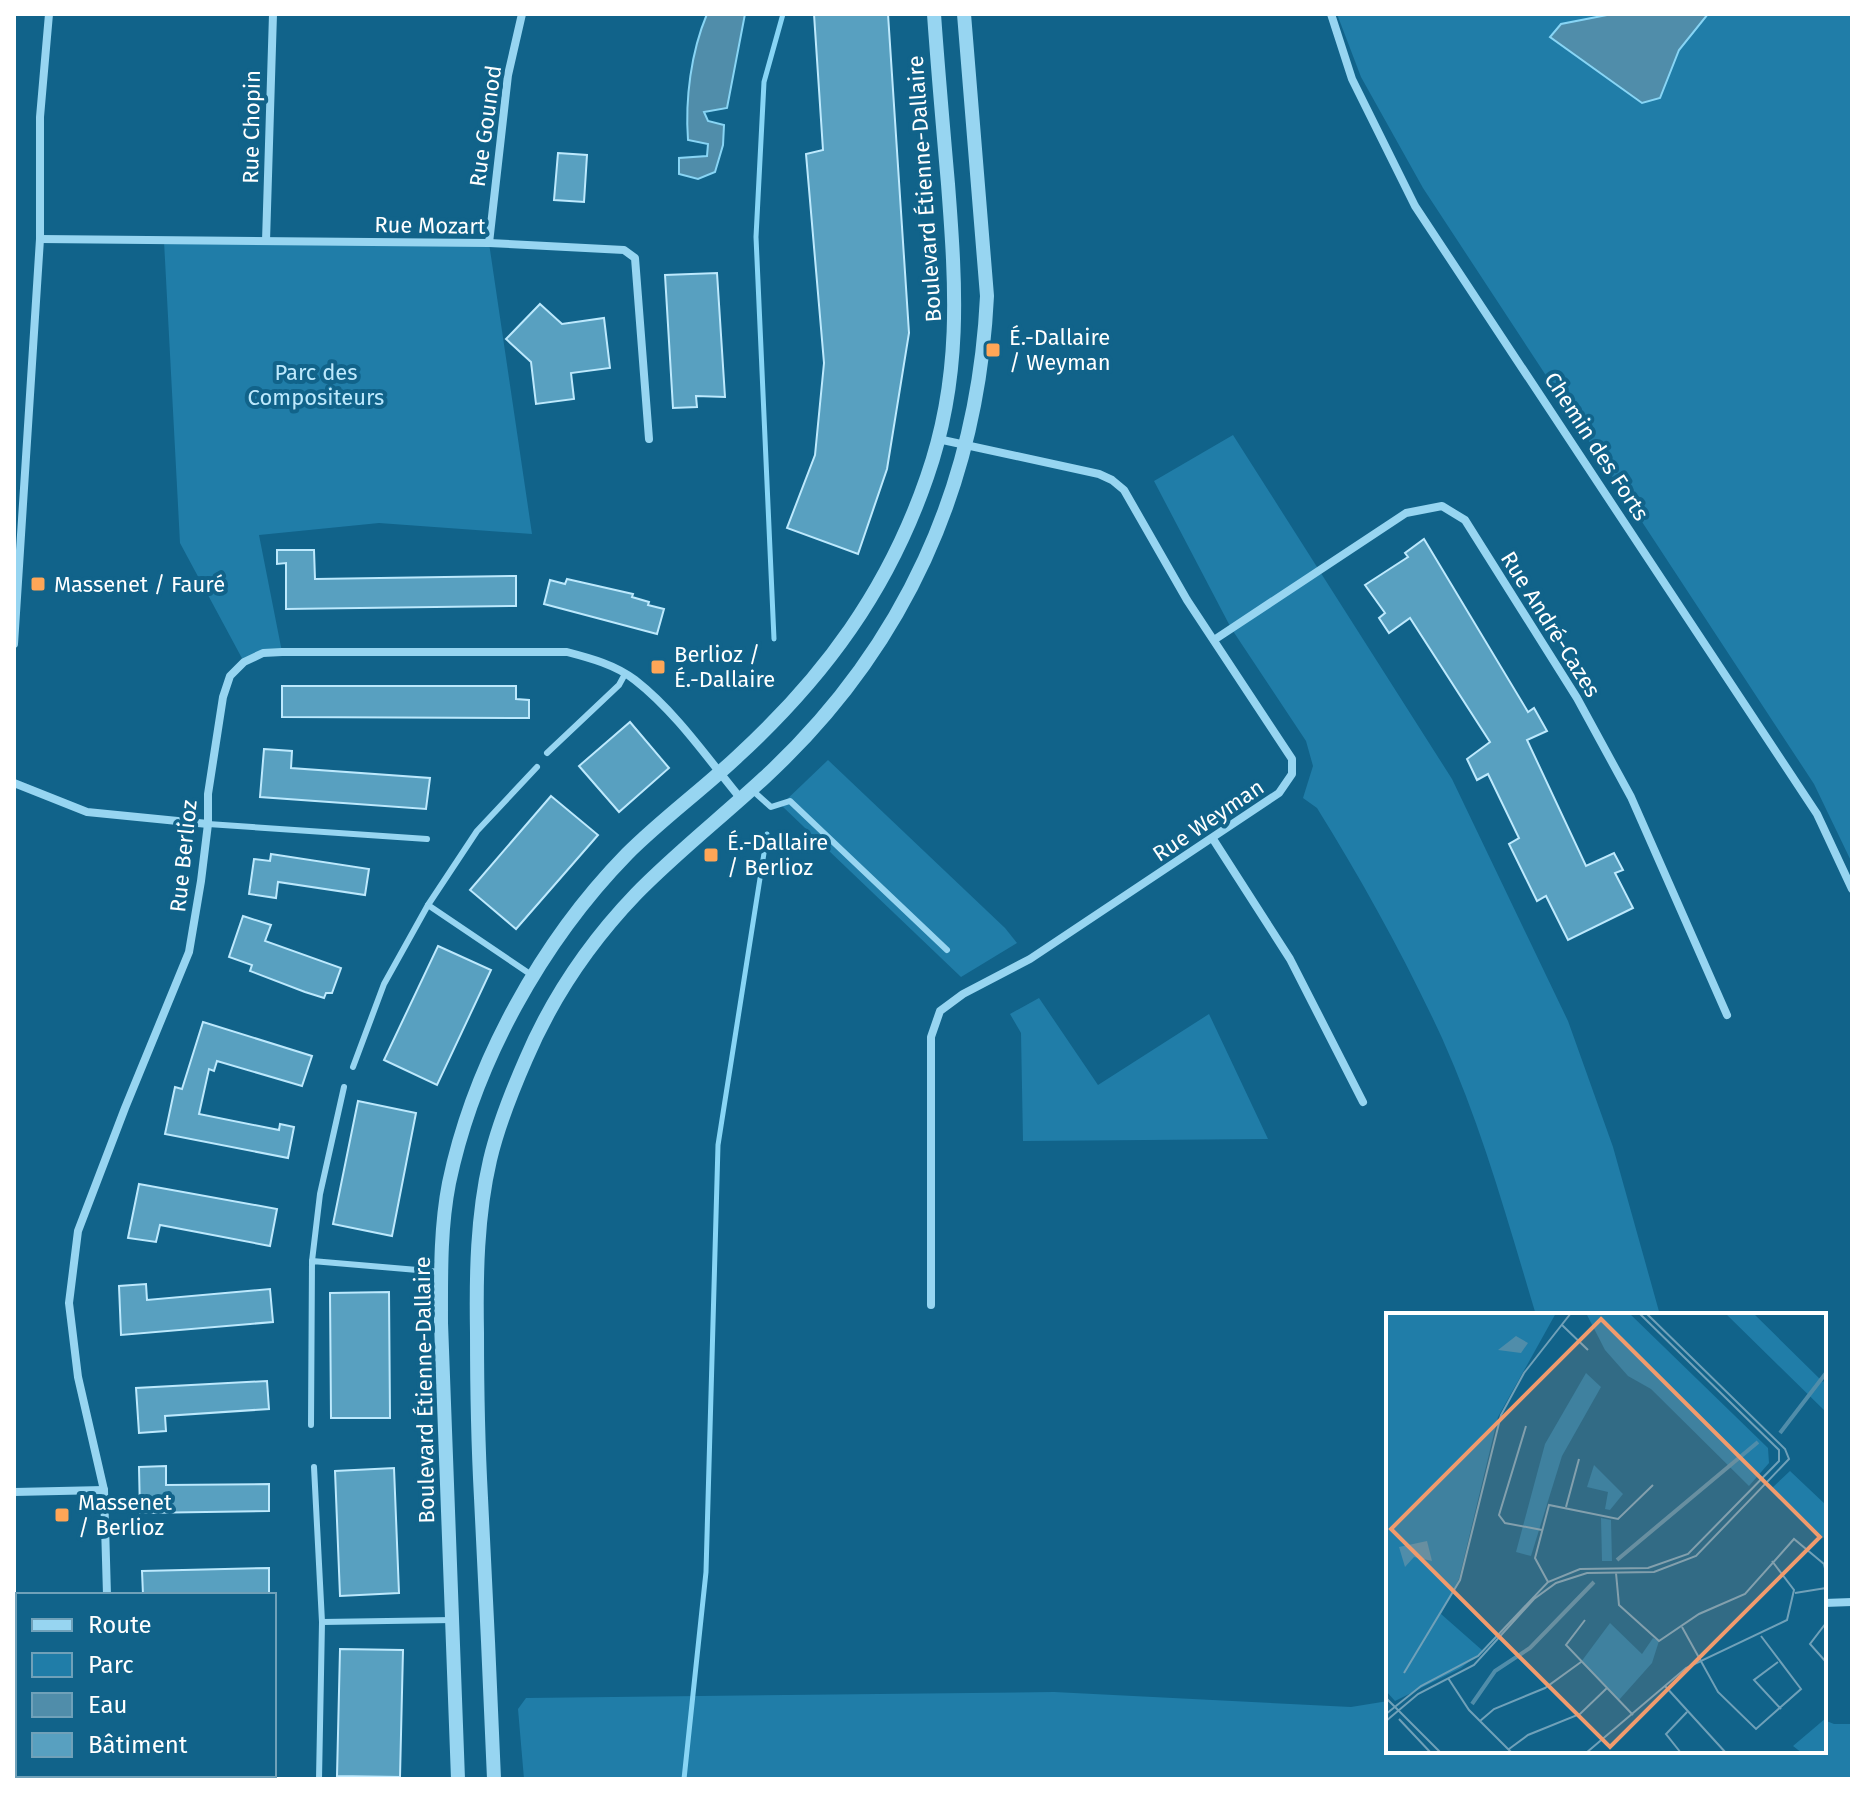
<svg xmlns="http://www.w3.org/2000/svg" width="1866" height="1793" font-family="'Fira Sans',sans-serif">
	<rect width="100%" height="100%" fill="#11638a"/>
	<g fill="#207da8">
		<polygon points="1337,14 1852,14 1852,863 1814,784 1423,188 1361,77"/>
		<polygon points="164,241 489,243 532,534 379,523 259,535 282,652 244,662 180,543"/>
		<path d="M 1233,435 L 1452,779 L 1568,1021 L 1613,1147 L 1660,1315 L 1536,1315 C 1508,1222 1482,1127 1442,1038 C 1405,958 1363,882 1317,808 L 1303,798 L 1313,766 L 1306,741 L 1231,628 L 1154,481 Z"/>
		<polygon points="828,760 1005,928 1017,943 961,977 781,805"/>
		<polygon points="1039,998 1098,1085 1209,1014 1268,1139 1023,1141 1021,1033 1010,1014"/>
		<polygon points="1054,1692 1351,1707 1388,1701 1388,1751 1824,1751 1824,1720 1834,1724 1852,1724 1852,1779 524,1779 518,1709 526,1698"/>
	</g>
	<g fill="#508daa" stroke="#88d5f5" stroke-width="2">
		<path d="M 707,14 L 745,14 L 727,108 L 704,112 L 708,121 L 724,125 L 723,145 L 715,172 L 698,179 L 679,174 L 679,158 L 707,156 L 708,144 L 688,140 C 685,99 691,52 707,14 Z"/>
		<polygon points="1612,14 1708,14 1679,50 1660,98 1642,103 1550,37 1561,24"/>
	</g>
	<g fill="none" stroke-linecap="round" stroke-linejoin="round">
		<g stroke="#88d5f5" stroke-width="5">
			<polyline points="774,639 756,237 764,82 783,14"/>
			<polyline points="684,1779 706,1572 718,1145 767,834"/>
		</g>
	</g>
	<g fill="#58a0c0" stroke="#bde9fd" stroke-width="2">
		<polygon points="814,14 888,14 909,333 887,469 858,554 787,528 815,455 824,363 806,154 823,150"/>
		<polygon points="558,153 587,155 584,202 554,200"/>
		<polygon points="717,273 725,397 696,396 697,407 673,408 665,275"/>
		<polygon points="540,304 562,324 604,318 610,368 571,373 574,399 536,404 531,362 506,339"/>
		<polygon points="1424,539 1528,712 1534,708 1547,731 1527,740 1586,866 1614,853 1623,870 1615,873 1633,908 1568,940 1546,896 1537,901 1509,844 1519,838 1488,774 1477,780 1467,759 1490,742 1410,618 1389,633 1379,618 1385,613 1365,585 1408,557 1405,553"/>
		<polygon points="277,550 314,550 315,579 516,576 516,606 286,609 286,563 277,564"/>
		<polygon points="567,579 633,594 632,597 649,602 648,605 664,609 657,634 544,604 550,580 565,584"/>
		<polygon points="282,686 516,686 516,699 529,700 529,718 282,717"/>
		<polygon points="630,722 669,768 619,812 579,766"/>
		<polygon points="264,749 292,751 291,768 430,778 426,809 260,797"/>
		<polygon points="551,796 598,835 516,929 470,890"/>
		<polygon points="271,854 369,869 365,895 278,882 276,898 249,894 254,859 270,861"/>
		<polygon points="243,916 271,925 265,941 341,968 332,993 326,993 324,998 305,992 250,971 252,965 229,957"/>
		<polygon points="438,946 491,970 437,1085 384,1060"/>
		<polygon points="203,1022 312,1056 302,1086 217,1061 214,1071 209,1069 199,1114 279,1130 280,1124 294,1127 288,1158 165,1134 175,1087 182,1089"/>
		<polygon points="358,1101 416,1113 392,1236 333,1224"/>
		<polygon points="139,1184 277,1209 270,1246 160,1225 156,1242 128,1238"/>
		<polygon points="146,1284 147,1300 270,1289 273,1322 121,1335 119,1286"/>
		<polygon points="389,1292 390,1418 331,1418 330,1293"/>
		<polygon points="267,1381 269,1409 165,1416 166,1431 139,1433 136,1388"/>
		<polygon points="166,1466 166,1485 269,1484 269,1511 140,1513 139,1467"/>
		<polygon points="394,1468 399,1593 340,1596 335,1471"/>
		<polygon points="269,1568 269,1595 143,1595 142,1571"/>
		<polygon points="340,1649 403,1650 400,1777 337,1776"/>
	</g>
	<g fill="none" stroke-linecap="round" stroke-linejoin="round">
		<g stroke="#97d5f1" stroke-width="6">
			<polyline points="547,753 619,685 625,674"/>
			<polyline points="752,790 771,807 790,801 947,950"/>
			<polyline points="208,824 427,839"/>
			<polyline points="428,905 477,831 537,767"/>
			<polyline points="353,1067 384,984 428,905 533,976"/>
			<polyline points="312,1261 320,1194 344,1087"/>
			<polyline points="311,1425 312,1261 441,1272"/>
			<polyline points="314,1467 322,1622"/>
			<polyline points="319,1779 322,1622 453,1620"/>
		</g>
		<g stroke="#97d5f1" stroke-width="8">
			<polyline points="1331,14 1352,79 1415,206 1817,814 1852,889"/>
			<polyline points="40,239 489,243 624,250 635,258 649,439"/>
			<polyline points="266,241 273,14"/>
			<polyline points="489,243 508,75 522,14"/>
			<polyline points="1214,640 1406,513 1442,506 1465,520 1577,698 1631,797 1727,1015"/>
			<polyline points="14,644 40,239 40,117 49,14"/>
			<polyline points="14,783 87,812 208,824"/>
			<polyline points="1213,839 1290,959 1363,1102"/>
			<polyline points="931,1305 931,1037 940,1011 963,994 1030,959 1279,793 1292,774 1292,759 1187,600 1124,490 1112,480 1099,474 938,439"/>
			<polyline points="14,1492 104,1490"/>
			<path d="M 107,1595 L 104,1490 L 78,1377 L 69,1303 L 78,1231 L 125,1108 L 189,952 L 201,881 L 208,824 L 208,794 L 223,697 L 230,676 L 244,662 L 263,653 L 282,652 L 567,652 C 590,658 616,665 635,680 C 676,712 708,759 741,799"/>
			<polyline points="1824,1603 1852,1602"/>
			<polyline points="14,1697 18,1697"/>
		</g>
		<g stroke="#97d5f1" stroke-width="14">
			<path d="M 458,1779 L 441,1323 C 441,1277 440,1229 449,1183 C 474,1063 542,941 627,854 C 662,819 702,790 738,756 C 825,676 888,590 927,477 C 962,377 956,288 948,184 C 943,127 938,71 934,14"/>
			<path d="M 494,1779 C 490,1685 486,1592 481,1498 C 478,1443 477,1388 477,1333 C 476,1275 477,1216 490,1160 C 498,1126 512,1091 526,1059 C 552,998 590,942 636,894 C 676,853 722,817 764,778 C 904,649 978,485 987,296 L 964,14"/>
		</g>
	</g>
	<g fill="#ffa657" stroke="#11638a" stroke-width="3">
		<rect x="985" y="342" width="16" height="16" rx="4"/>
		<rect x="30" y="576" width="16" height="16" rx="4"/>
		<rect x="650" y="659" width="16" height="16" rx="4"/>
		<rect x="703" y="847" width="16" height="16" rx="4"/>
		<rect x="54" y="1507" width="16" height="16" rx="4"/>
	</g>
	<g text-anchor="middle" stroke-width="8" stroke-linejoin="round" paint-order="stroke">
		<g font-size="22" fill="#fff" stroke="#11638a">
			<text transform="translate(485 126) rotate(-82)" y="8">Rue Gounod</text>
			<text transform="translate(251 127) rotate(-89)" y="8">Rue Chopin</text>
			<text transform="translate(924 189) rotate(-94)" y="8">Boulevard Étienne-Dallaire</text>
			<text transform="translate(430 225) rotate(1)" y="8">Rue Mozart</text>
			<text transform="translate(1597 446) rotate(57)" y="8">Chemin des Forts</text>
			<text transform="translate(1551 624) rotate(58)" y="8">Rue André-Cazes</text>
			<text transform="translate(1208 820) rotate(-34)" y="8">Rue Weyman</text>
			<text transform="translate(183 856) rotate(-84)" y="8">Rue Berlioz</text>
			<text transform="translate(424 1390) rotate(-91)" y="8">Boulevard Étienne-Dallaire</text>
		</g>
		<g font-size="22" fill="#fff" stroke="#11638a" text-anchor="start">
			<text x="1009" y="345">É.-Dallaire<tspan x="1009" dy="25">/ Weyman</tspan></text>
			<text x="54" y="592">Massenet / Fauré</text>
			<text x="674" y="662">Berlioz /<tspan x="674" dy="25">É.-Dallaire</tspan></text>
			<text x="727" y="850">É.-Dallaire<tspan x="727" dy="25">/ Berlioz</tspan></text>
			<text x="78" y="1510">Massenet<tspan x="78" dy="25">/ Berlioz</tspan></text>
		</g>
		<g font-size="22" fill="#bde9fd" stroke="#11638a">
			<text x="316" y="380">Parc des<tspan x="316" dy="25">Compositeurs</tspan></text>
		</g>
	</g>
	<g transform="translate(1386 1313)">
		<rect width="440" height="440" fill="#11638a"/>
		<path d="M 0,0 L 170,0 L 112,104 L 73,266 L 55,301 L 97,338 L 75,355 L 9,388 L 0,378 ZM 200,0 L 243,0 L 382,135 L 383,150 L 363,173 L 265,76 L 242,63 L 219,37 ZM 339,0 L 367,0 L 437,69 L 440,66 L 440,99 ZM 200,60 L 215,74 L 176,143 L 145,243 L 130,239 L 159,131 ZM 208,152 L 237,181 L 224,197 L 219,196 L 222,179 L 201,174 ZM 404,158 L 440,192 L 440,227 L 386,175 ZM 215,205 L 225,207 L 226,248 L 216,248 ZM 224,310 L 256,341 L 267,325 L 273,328 L 266,350 L 233,387 L 195,349 ZM 440,405 L 440,440 L 416,440 L 407,433 Z" fill="#207da8"/>
		<path d="M 130,23 L 142,30 L 135,40 L 112,37 ZM 41,228 L 46,248 L 28,244 L 19,254 L 13,234 Z" fill="#508daa"/>
		<path fill="none" stroke="#508daa" stroke-width="4" d="M 394,120 L 440,60M 231,247 L 372,129M 86,391 L 109,358 L 144,335 L 208,269"/>
		<path fill="none" stroke="#70a1b9" stroke-width="2" d="M 176,12 L 202,37M 140,113 L 113,202 L 119,210 L 156,217M 180,194 L 193,146M 230,260 L 233,292 L 273,328 L 313,301 L 359,281 L 408,226 L 438,251 L 440,260M 162,269 L 149,245 L 163,192 L 232,206 L 267,172M 409,280 L 440,275M 199,307 L 180,332 L 247,402M 440,310 L 424,331 L 440,349M 296,314 L 332,379 L 370,416 L 415,376 L 375,323M 392,349 L 368,367 L 395,396M 18,360 L 74,267 L 115,102 L 138,60 L 185,0M 62,365 L 83,397 L 126,440M 279,373 L 340,440M 0,385 L 55,440M 0,401 L 35,373 L 92,343 L 162,269 L 194,256 L 262,255 L 302,241 L 393,148 L 393,137 L 253,0M 13,406 L 45,440M 0,408 L 32,381 L 88,352 L 148,286 L 170,270 L 201,260 L 268,259 L 310,243 L 403,146 L 399,136 L 260,0M 94,408 L 108,396 L 159,375 L 195,349M 123,436 L 142,422 L 194,401 L 221,375M 200,440 L 300,355 L 401,307 L 408,277 L 386,248M 295,440 L 280,421 L 301,399"/>
		<path fill="#f19b6d" fill-opacity="0.15" stroke="#f19b6d" stroke-width="4" d="M 215,6 L 434,224 L 224,434 L 5,216 Z"/>
		<rect width="440" height="440" fill="none" stroke="#fff" stroke-width="4"/>
	</g>
	<rect width="1866" height="1793" fill="none" stroke="#ffffff" stroke-width="32"/>
	<rect x="16" y="1593" width="260" height="184" fill="#11638a" stroke="#70a1b9" stroke-width="2"/>
	<rect x="32" y="1619" width="40" height="12" fill="#97d5f1" stroke="#70a1b9" stroke-width="2"/>
	<text x="88" y="1633" font-size="24" fill="#ffffff">Route</text>
	<rect x="32" y="1653" width="40" height="24" fill="#207da8" stroke="#70a1b9" stroke-width="2"/>
	<text x="88" y="1673" font-size="24" fill="#ffffff">Parc</text>
	<rect x="32" y="1693" width="40" height="24" fill="#508daa" stroke="#70a1b9" stroke-width="2"/>
	<text x="88" y="1713" font-size="24" fill="#ffffff">Eau</text>
	<rect x="32" y="1733" width="40" height="24" fill="#58a0c0" stroke="#70a1b9" stroke-width="2"/>
	<text x="88" y="1753" font-size="24" fill="#ffffff">Bâtiment</text>
</svg>
